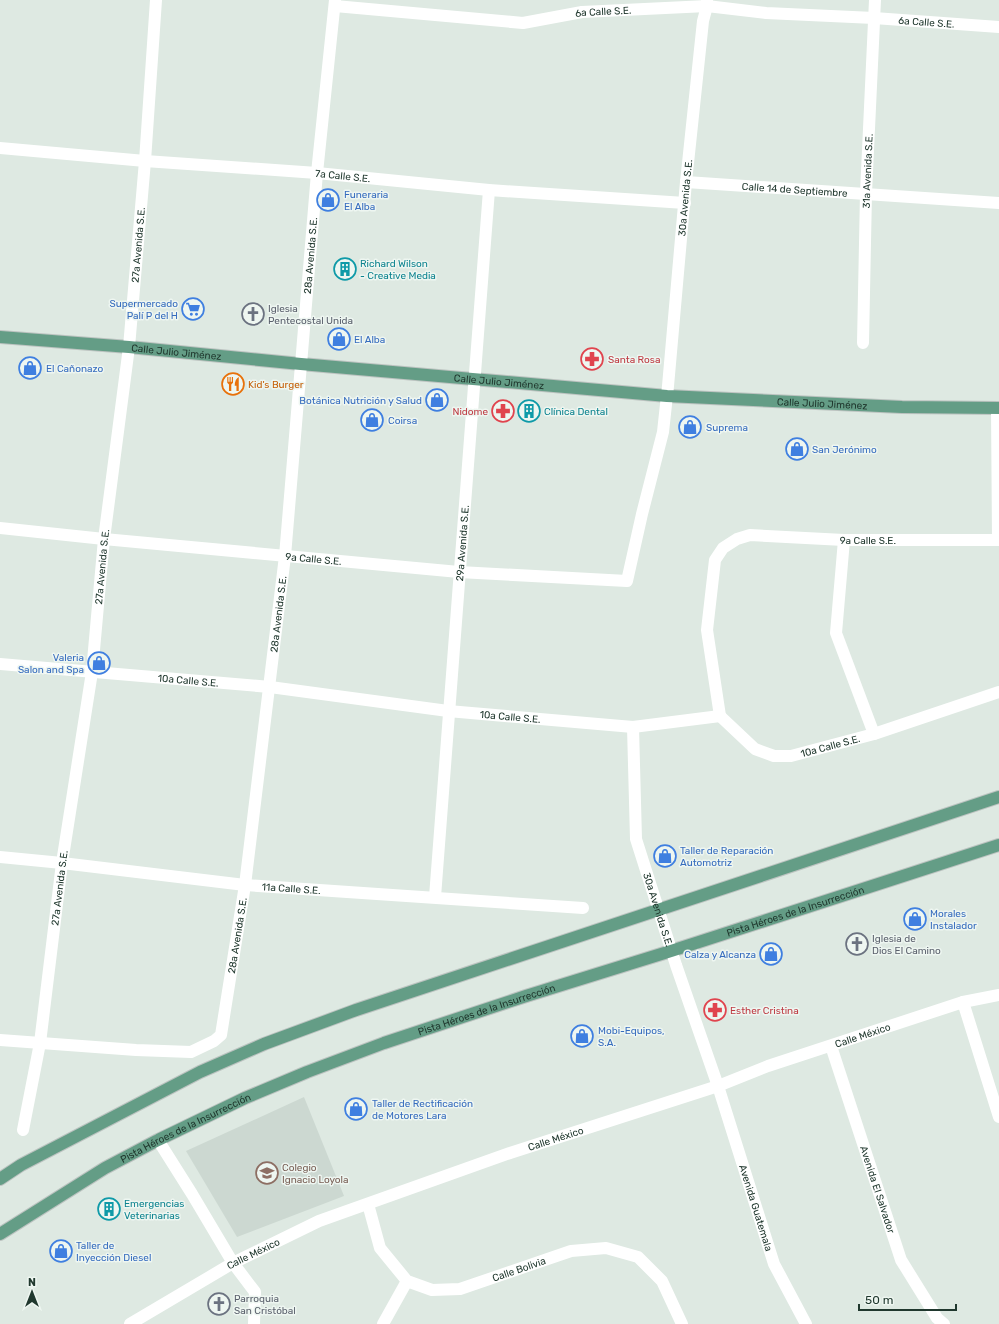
<svg xmlns="http://www.w3.org/2000/svg" width="999" height="1324" font-family="Rubik,sans-serif">
	<rect width="100%" height="100%" fill="#dee9e2"/>
	<polygon fill="#ccd8d1" points="304,1097 344,1196 237,1237 186,1151"/>
	<g fill="none" stroke-linecap="round" stroke-linejoin="round">
		<g stroke="#bcc3c0" stroke-width="14">
			<g id="major">
				<path id="s17" d="M 0,337 L 129,347 L 301,364 L 667,396 L 902,407 L 999,408"/>
				<polyline points="0,1179 21,1165 200,1072 264,1044 356,1010 999,797"/>
				<path id="s18" d="M 0,1234 L 105,1168 L 158,1140 L 245,1098 L 307,1072 L 384,1043 L 526,996 L 671,951 L 999,845"/>
			</g>
		</g>
		<g stroke="#fff" stroke-width="12">
			<path id="s1" d="M 335,6 L 523,23 L 582,12 L 707,6 L 766,13 L 874,18 L 999,27"/>
			<path id="s2" d="M 0,148 L 145,161 L 317,173 L 489,190 L 685,203"/>
			<path id="s3" d="M 686,182 L 999,203"/>
			<path id="s4" d="M 863,343 L 866,193 L 875,0"/>
			<polyline points="997,408 998,540"/>
			<path id="s5" d="M 0,528 L 104,539 L 459,572 L 627,581 L 642,514 L 663,432 L 668,386 L 686,182 L 703,21 L 707,6 L 707,0"/>
			<polyline points="844,540 836,633 874,734"/>
			<path id="s6" d="M 0,664 L 270,687 L 448,711 L 633,727 L 720,716"/>
			<path id="s7" d="M 720,716 L 707,630 L 715,560 L 723,548 L 737,539 L 750,535 L 844,540 L 999,540"/>
			<path id="s8" d="M 720,716 L 755,749 L 774,756 L 791,756 L 874,734 L 999,692"/>
			<path id="s9" d="M 633,727 L 636,839 L 676,965 L 718,1086 L 774,1264 L 806,1324"/>
			<path id="s10" d="M 0,857 L 62,863 L 245,885 L 583,908"/>
			<path id="s11" d="M 435,897 L 489,190"/>
			<polyline points="963,1002 999,1117"/>
			<path id="s12" d="M 0,1040 L 136,1050 L 191,1052 L 214,1041 L 221,1035 L 245,885 L 285,556 L 317,173 L 335,0"/>
			<path id="s13" d="M 831,1046 L 901,1260 L 937,1318 L 944,1324"/>
			<path id="s14" d="M 23,1130 L 40,1043 L 62,863 L 92,672 L 104,539 L 129,347 L 145,161 L 156,0"/>
			<polyline points="158,1140 192,1194 233,1263 255,1292 254,1324"/>
			<path id="s15" d="M 368,1204 L 380,1248 L 407,1281 L 432,1290 L 460,1289 L 571,1251 L 606,1248 L 638,1257 L 662,1281 L 682,1324"/>
			<path id="s16" d="M 130,1324 L 233,1263 L 319,1221 L 510,1153 L 718,1086 L 768,1066 L 963,1002 L 999,995"/>
			<polyline points="383,1324 407,1281"/>
		</g>
		<use href="#major" stroke="#649d86" stroke-width="12"/>
	</g>
	<defs>
		<g id="shop-ring" transform="scale(1.15)"><circle r="9.5" fill="#eef6f1" stroke="#3f7fe0" stroke-width="1.5"/><path d="M-5-2.5h2.3a2.7 3.5 0 0 1 5.4 0H5L5.5 6h-11ZM-1.5-2.5h3a1.5 2.3 0 0 0-3 0Z" fill="#3f7fe0"/></g>
		<g id="building-ring" transform="scale(1.15)"><circle r="9.5" fill="#eef6f1" stroke="#0f9aa8" stroke-width="1.5"/><path d="M-4-6H4V6H1V3H-1V6H-4ZM-2.5-4.3h1.7v1.8h-1.7ZM.8-4.3h1.7v1.8H.8ZM-2.5-1h1.7V.8h-1.7ZM.8-1h1.7V.8H.8Z" fill="#0f9aa8"/></g>
		<g id="supermarket-ring" transform="scale(1.15)"><circle r="9.5" fill="#eef6f1" stroke="#3f7fe0" stroke-width="1.5"/><path d="M-6-5.5h2.5l.6 2H6L4.5 2H-2.5L-4.4-4H-6ZM-1.5 3.2a1.3 1.3 0 1 0 .1 0ZM3 3.2a1.3 1.3 0 1 0 .1 0Z" fill="#3f7fe0"/></g>
		<g id="church-ring" transform="scale(1.15)"><circle r="9.5" fill="#eef6f1" stroke="#6b7280" stroke-width="1.5"/><path d="M-1.2-6h2.4v3.5h3.3v2.4h-3.3V6h-2.4V-.1h-3.3v-2.4h3.3Z" fill="#6b7280"/></g>
		<g id="pharmacy-ring" transform="scale(1.15)"><circle r="9.5" fill="#eef6f1" stroke="#e0444e" stroke-width="1.5"/><path d="M-2-6h4v4h4v4h-4v4h-4v-4h-4v-4h4Z" fill="#e0444e"/></g>
		<g id="restaurant-ring" transform="scale(1.15)"><circle r="9.5" fill="#eef6f1" stroke="#e8710a" stroke-width="1.5"/><path d="M-5-6h1v4h1v-4h1v4h1v-4h1v5L-1.5 .5V6h-2V.5L-5-1ZM5-6V6H3V1.5H1.5Q1.5-4 5-6Z" fill="#e8710a"/></g>
		<g id="school-ring" transform="scale(1.15)"><circle r="9.5" fill="#eef6f1" stroke="#8d6e63" stroke-width="1.5"/><path d="M0-5L7-2L0 1L-7-2ZM-4 1L0 2.5L4 1V4Q0 6-4 4Z" fill="#8d6e63"/></g>
	</defs>
	<g fill-rule="evenodd">
		<use href="#shop-ring" x="328" y="200"/>
		<use href="#building-ring" x="345" y="269"/>
		<use href="#supermarket-ring" x="193" y="309"/>
		<use href="#church-ring" x="253" y="314"/>
		<use href="#shop-ring" x="339" y="339"/>
		<use href="#pharmacy-ring" x="592" y="359"/>
		<use href="#shop-ring" x="30" y="368"/>
		<use href="#restaurant-ring" x="233" y="384"/>
		<use href="#shop-ring" x="437" y="400"/>
		<use href="#pharmacy-ring" x="503" y="411"/>
		<use href="#building-ring" x="529" y="411"/>
		<use href="#shop-ring" x="372" y="420"/>
		<use href="#shop-ring" x="690" y="427"/>
		<use href="#shop-ring" x="797" y="449"/>
		<use href="#shop-ring" x="99" y="663"/>
		<use href="#shop-ring" x="665" y="856"/>
		<use href="#shop-ring" x="915" y="919"/>
		<use href="#church-ring" x="857" y="944"/>
		<use href="#shop-ring" x="771" y="954"/>
		<use href="#pharmacy-ring" x="715" y="1010"/>
		<use href="#shop-ring" x="582" y="1036"/>
		<use href="#shop-ring" x="356" y="1109"/>
		<use href="#school-ring" x="267" y="1173"/>
		<use href="#building-ring" x="109" y="1209"/>
		<use href="#shop-ring" x="61" y="1251"/>
		<use href="#church-ring" x="219" y="1304"/>
	</g>
	<g text-anchor="middle" stroke-width="3" stroke-linejoin="round" paint-order="stroke">
		<g font-size="10" fill="#20382e" stroke="#eef6f1">
			<text dy="4" stroke="none"><textPath href="#s1" startOffset="270">6a Calle S.E.</textPath></text>
			<text dy="4" stroke="none"><textPath href="#s1" startOffset="594">6a Calle S.E.</textPath></text>
			<text dy="4" stroke="none"><textPath href="#s4" startOffset="172">31a Avenida S.E.</textPath></text>
			<text dy="4" stroke="none"><textPath href="#s2" startOffset="344">7a Calle S.E.</textPath></text>
			<text dy="4" stroke="none"><textPath href="#s3" startOffset="109">Calle 14 de Septiembre</textPath></text>
			<text dy="4" stroke="none"><textPath href="#s5" startOffset="1018">30a Avenida S.E.</textPath></text>
			<text dy="4" stroke="none"><textPath href="#s14" startOffset="893">27a Avenida S.E.</textPath></text>
			<text dy="4" stroke="none"><textPath href="#s12" startOffset="1011">28a Avenida S.E.</textPath></text>
			<text dy="4" stroke="none"><textPath href="#s17" startOffset="177">Calle Julio Jiménez</textPath></text>
			<text dy="4" stroke="none"><textPath href="#s17" startOffset="501">Calle Julio Jiménez</textPath></text>
			<text dy="4" stroke="none"><textPath href="#s17" startOffset="825">Calle Julio Jiménez</textPath></text>
			<text dy="4" stroke="none"><textPath href="#s7" startOffset="320">9a Calle S.E.</textPath></text>
			<text dy="4" stroke="none"><textPath href="#s11" startOffset="355">29a Avenida S.E.</textPath></text>
			<text dy="4" stroke="none"><textPath href="#s5" startOffset="315">9a Calle S.E.</textPath></text>
			<text dy="4" stroke="none"><textPath href="#s14" startOffset="569">27a Avenida S.E.</textPath></text>
			<text dy="4" stroke="none"><textPath href="#s12" startOffset="651">28a Avenida S.E.</textPath></text>
			<text dy="4" stroke="none"><textPath href="#s6" startOffset="189">10a Calle S.E.</textPath></text>
			<text dy="4" stroke="none"><textPath href="#s6" startOffset="513">10a Calle S.E.</textPath></text>
			<text dy="4" stroke="none"><textPath href="#s8" startOffset="126">10a Calle S.E.</textPath></text>
			<text dy="4" stroke="none"><textPath href="#s14" startOffset="245">27a Avenida S.E.</textPath></text>
			<text dy="4" stroke="none"><textPath href="#s10" startOffset="293">11a Calle S.E.</textPath></text>
			<text dy="4" stroke="none"><textPath href="#s9" startOffset="186">30a Avenida S.E.</textPath></text>
			<text dy="4" stroke="none"><textPath href="#s18" startOffset="862">Pista Héroes de la Insurrección</textPath></text>
			<text dy="4" stroke="none"><textPath href="#s12" startOffset="327">28a Avenida S.E.</textPath></text>
			<text dy="4" stroke="none"><textPath href="#s18" startOffset="538">Pista Héroes de la Insurrección</textPath></text>
			<text dy="4" stroke="none"><textPath href="#s16" startOffset="790">Calle México</textPath></text>
			<text dy="4" stroke="none"><textPath href="#s18" startOffset="214">Pista Héroes de la Insurrección</textPath></text>
			<text dy="4" stroke="none"><textPath href="#s16" startOffset="466">Calle México</textPath></text>
			<text dy="4" stroke="none"><textPath href="#s13" startOffset="151">Avenida El Salvador</textPath></text>
			<text dy="4" stroke="none"><textPath href="#s9" startOffset="500">Avenida Guatemala</textPath></text>
			<text dy="4" stroke="none"><textPath href="#s16" startOffset="142">Calle México</textPath></text>
			<text dy="4" stroke="none"><textPath href="#s15" startOffset="205">Calle Bolivia</textPath></text>
		</g>
		<g font-size="10" fill="#366cbe" stroke="#eef6f1" text-anchor="start">
			<text x="344" y="198">Funeraria<tspan x="344" dy="12">El Alba</tspan></text>
			<text x="178" y="307" text-anchor="end">Supermercado<tspan x="178" dy="12">Palí P del H</tspan></text>
			<text x="354" y="343">El Alba</text>
			<text x="46" y="372">El Cañonazo</text>
			<text x="422" y="404" text-anchor="end">Botánica Nutrición y Salud</text>
			<text x="388" y="424">Coirsa</text>
			<text x="706" y="431">Suprema</text>
			<text x="812" y="453">San Jerónimo</text>
			<text x="84" y="661" text-anchor="end">Valeria<tspan x="84" dy="12">Salon and Spa</tspan></text>
			<text x="680" y="854">Taller de Reparación<tspan x="680" dy="12">Automotriz</tspan></text>
			<text x="930" y="917">Morales<tspan x="930" dy="12">Instalador</tspan></text>
			<text x="756" y="958" text-anchor="end">Calza y Alcanza</text>
			<text x="598" y="1034">Mobi-Equipos,<tspan x="598" dy="12">S.A.</tspan></text>
			<text x="372" y="1107">Taller de Rectificación<tspan x="372" dy="12">de Motores Lara</tspan></text>
			<text x="76" y="1249">Taller de<tspan x="76" dy="12">Inyección Diesel</tspan></text>
		</g>
		<g font-size="10" fill="#0d838f" stroke="#eef6f1" text-anchor="start">
			<text x="360" y="267">Richard Wilson<tspan x="360" dy="12">- Creative Media</tspan></text>
			<text x="544" y="415">Clínica Dental</text>
			<text x="124" y="1207">Emergencias<tspan x="124" dy="12">Veterinarias</tspan></text>
		</g>
		<g font-size="10" fill="#5b616d" stroke="#eef6f1" text-anchor="start">
			<text x="268" y="312">Iglesia<tspan x="268" dy="12">Pentecostal Unida</tspan></text>
			<text x="872" y="942">Iglesia de<tspan x="872" dy="12">Dios El Camino</tspan></text>
			<text x="234" y="1302">Parroquia<tspan x="234" dy="12">San Cristóbal</tspan></text>
		</g>
		<g font-size="10" fill="#be3a42" stroke="#eef6f1" text-anchor="start">
			<text x="608" y="363">Santa Rosa</text>
			<text x="488" y="415" text-anchor="end">Nidome</text>
			<text x="730" y="1014">Esther Cristina</text>
		</g>
		<g font-size="10" fill="#c56008" stroke="#eef6f1" text-anchor="start">
			<text x="248" y="388">Kid's Burger</text>
		</g>
		<g font-size="10" fill="#785e54" stroke="#eef6f1" text-anchor="start">
			<text x="282" y="1171">Colegio<tspan x="282" dy="12">Ignacio Loyola</tspan></text>
		</g>
	</g>
	<g transform="translate(32 1292)" stroke="#eef6f1" stroke-width="3" paint-order="stroke">
	<path d="M0-3L7 15L0 10L-7 15Z" fill="#20382e"/>
	<text y="-6" font-size="11" font-weight="bold" text-anchor="middle" fill="#20382e">N</text>
	</g>
	<path d="M859 1304v6h97v-6" fill="none" stroke="#20382e" stroke-width="2"/>
	<text x="865" y="1304" font-size="12" fill="#20382e" stroke="#eef6f1" stroke-width="3" paint-order="stroke">50 m</text>
</svg>
